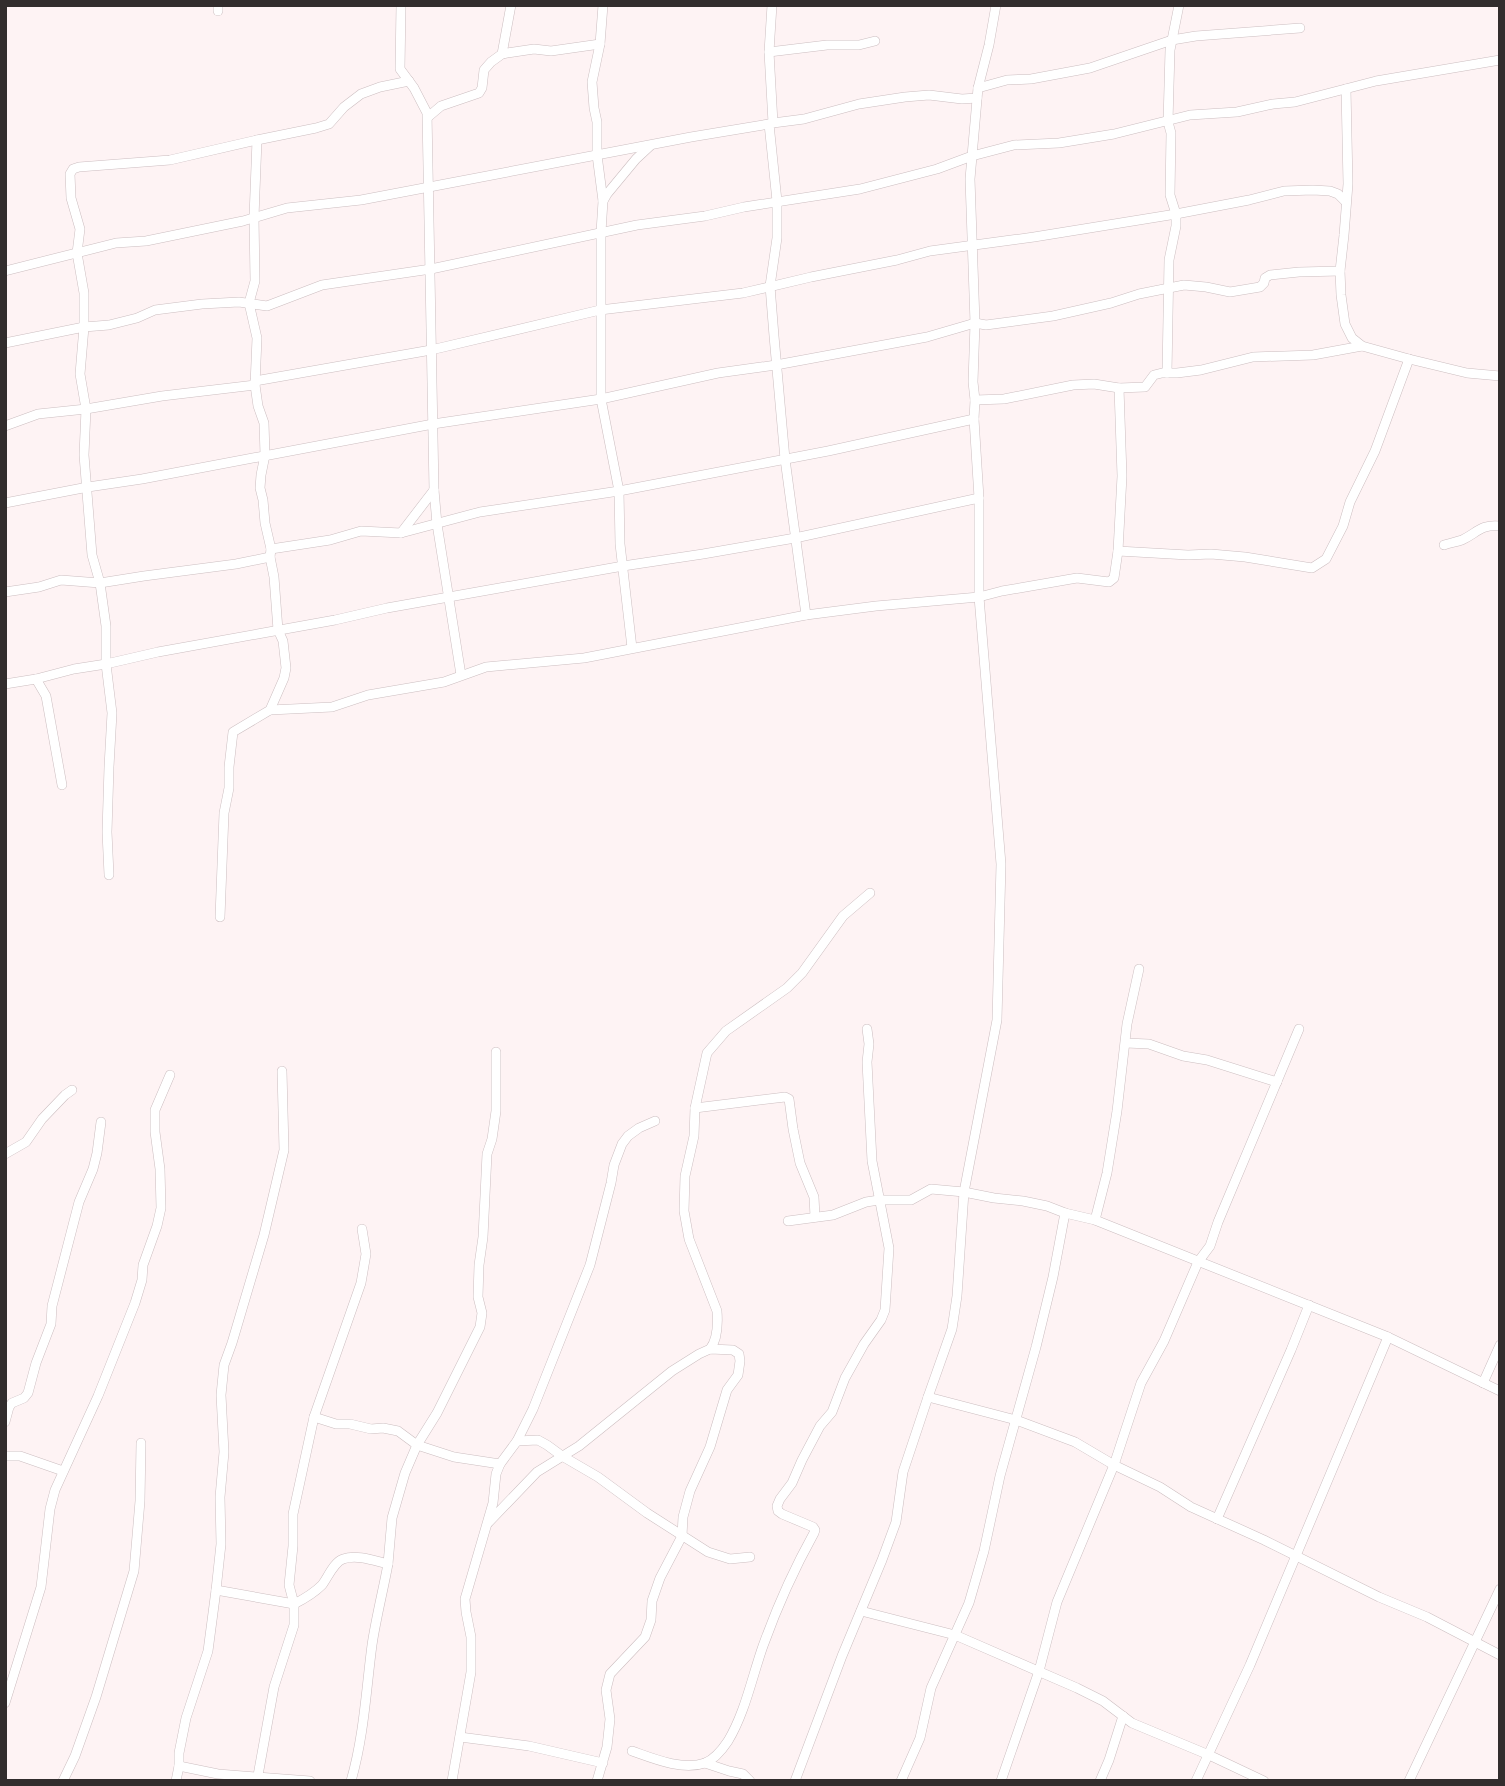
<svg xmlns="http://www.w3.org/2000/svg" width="1505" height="1786" font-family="'Fira Sans',sans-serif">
	<rect width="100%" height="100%" fill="#fef3f4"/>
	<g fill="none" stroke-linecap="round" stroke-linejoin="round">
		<g stroke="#ccbec0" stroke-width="10">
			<g id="minor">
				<polyline points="401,5 400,69 414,88 427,113 434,490 437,524 461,675"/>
				<polyline points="772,5 769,52 773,123 769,124 777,201 777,238 770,286 774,336 785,459 806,615"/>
				<polyline points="218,11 218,5"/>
				<polyline points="769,52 827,45 859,45 875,41"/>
				<polyline points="502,54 511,5"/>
				<polyline points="978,88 1007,80 1031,79 1090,68 1172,40 1196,36 1300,28"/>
				<polyline points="1346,89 1348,184 1344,235 1340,271 1341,295 1345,324 1352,338 1362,346 1409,359 1467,373 1500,376"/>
				<polyline points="428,117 441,106 479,93 482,88 484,70 491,62 502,54 507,53 534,49 551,51 600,44"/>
				<polyline points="773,123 804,119 859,104 905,97 929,95 962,99 977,98"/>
				<polyline points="603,201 597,155 597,122 594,108 592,82 600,44 603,5"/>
				<polyline points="5,271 116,243 146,241 243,221 287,208 361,200 691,137 769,124"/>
				<polyline points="5,343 84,327 109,325 137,318 155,310 202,304 239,302 267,306 322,285 431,269 637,225 705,216 744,207 860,189 937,169 972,156 1014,145 1059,143 1114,134 1190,115 1237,112 1273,104 1295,102 1376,81 1500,60"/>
				<polyline points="1167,373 1169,260 1176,226 1176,214 1170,195 1171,133 1168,122 1170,50 1179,5"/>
				<polyline points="255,381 431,350 600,310 743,293 811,277 897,260 930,251 1034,237 1176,214 1249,200 1284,191 1313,190 1330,191 1338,194 1346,202"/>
				<polyline points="975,400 1004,399 1073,385 1094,384 1119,388 1145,387 1154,375 1162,373 1177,373 1201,370 1253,357 1313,355 1362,346"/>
				<polyline points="5,426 38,414 86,409 162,396 255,385"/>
				<polyline points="5,503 88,487 142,479 433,424 601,399 718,373 776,365 927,337 975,323 986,325 1053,316 1111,303 1139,294 1184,285 1206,287 1230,292 1260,287 1264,283 1265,278 1270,275 1299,272 1340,271"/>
				<polyline points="401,533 434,490"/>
				<path d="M 1444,545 C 1450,543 1456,542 1462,540 C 1477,533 1481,524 1500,526"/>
				<polyline points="271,549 330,540 361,531 401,533 480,512 619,491 828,451 974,419"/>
				<polyline points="1118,551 1188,555 1211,554 1245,557 1312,568 1326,559 1343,526 1350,502 1375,451 1409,359"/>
				<polyline points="5,592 39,587 61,580 100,583 144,576 236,564 270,557"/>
				<polyline points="632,648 620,544 619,491 601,399 601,232 603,201 607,194 636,159 650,146"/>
				<polyline points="36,679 46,696 62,785"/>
				<polyline points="5,684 36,679 74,669 106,664 158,652 335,620 387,608 623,566 703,554 795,538 979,498"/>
				<polyline points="270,710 332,707 368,695 444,682 486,667 584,658 806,615 876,606 979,597 1002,591 1077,578 1109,582 1114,578 1118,551 1122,476 1119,388"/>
				<polyline points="109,875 107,832 109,767 112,713 106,664 106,626 100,583 92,555 84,455 86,409 80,374 84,327 84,293 77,253 80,229 71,198 70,174 73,169 79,167 170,160 257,140 316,128 329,124 344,107 361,94 380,87 409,81"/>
				<polyline points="220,917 224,813 229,788 229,767 233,732 270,710 284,678 286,668 283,641 278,630 274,577 270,557 271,549 265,523 263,500 260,488 261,475 265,455 264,423 258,406 255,385 257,338 249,303 255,281 254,217 257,140"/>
				<polyline points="1126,1043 1149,1044 1183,1056 1207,1060 1277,1082"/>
				<polyline points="695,1108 785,1097 789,1099 793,1129 800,1163 814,1197 815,1217"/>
				<polyline points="5,1154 26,1142 42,1119 65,1095 72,1090"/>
				<polyline points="1095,1220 1107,1173 1117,1111 1127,1024 1139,969"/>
				<polyline points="788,1221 833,1215 866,1202 879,1200 911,1200 931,1189 964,1192 994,1198 1023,1201 1047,1206 1065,1213 1095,1220 1388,1337 1500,1391"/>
				<path d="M 710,1349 C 718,1339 718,1324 717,1311 L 689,1239 L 684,1211 L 685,1176 L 694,1136 L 695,1108 L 707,1053 L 726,1031 L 787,988 L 802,973 L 843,916 L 870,893"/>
				<polyline points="1483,1383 1500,1345"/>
				<polyline points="928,1397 1016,1420 1075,1442 1114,1465 1160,1487 1191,1507 1264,1540 1379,1597 1427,1617 1500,1655"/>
				<polyline points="314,1417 336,1424 350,1424 371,1429 383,1428 398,1431 417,1445 454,1457 500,1464"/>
				<polyline points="5,1422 9,1407 12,1403 24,1398 28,1393 36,1363 51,1324 52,1306 79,1202 93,1169 97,1153 101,1122"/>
				<polyline points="517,1441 538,1440 547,1445 562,1456 598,1477 647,1513 708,1552 730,1559 750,1557"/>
				<polyline points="5,1456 20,1456 63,1471"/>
				<polyline points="1217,1519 1291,1350 1309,1305"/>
				<polyline points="488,1523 537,1472 579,1446 672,1371 699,1354 710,1349 733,1350 739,1354 740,1361 738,1375 727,1390 710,1447 690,1491 683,1517 682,1536 660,1578 652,1601 651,1620 645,1637 610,1674 606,1690 610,1719 607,1747 597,1781"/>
				<path d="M 216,1590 L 294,1604 C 304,1599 314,1593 322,1585 C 328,1577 334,1562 343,1559 C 357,1554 375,1561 388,1564 L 392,1518 L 405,1473 L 417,1445 L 437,1413 L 480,1327 L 482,1313 L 478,1297 L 479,1265 L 483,1237 L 487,1154 L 492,1139 L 496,1111 L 496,1052"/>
				<polyline points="861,1611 955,1635 1077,1688 1103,1701 1132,1723 1209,1755 1264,1781"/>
				<polyline points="5,1703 41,1587 50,1509 55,1490 98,1396 135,1303 142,1280 143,1265 157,1226 161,1208 160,1169 155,1132 155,1110 170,1075"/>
				<polyline points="460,1737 529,1746 603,1763"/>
				<path d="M 632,1751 C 652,1758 682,1771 705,1763 C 715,1759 722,1750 728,1741 C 745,1713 752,1677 763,1646 C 777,1607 794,1569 814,1533 L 815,1530 L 813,1527 L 782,1514 L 778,1511 L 777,1506 L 780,1499 L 792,1483 L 802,1460 L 820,1426 L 832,1412 L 845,1378 L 864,1344 L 881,1320 L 885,1310 L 889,1248 L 872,1161 L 867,1062 L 869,1044 L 867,1029"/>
				<polyline points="705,1763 729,1771 743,1774 750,1781"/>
				<polyline points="179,1766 218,1774 310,1781"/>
				<polyline points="63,1781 75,1756 96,1697 134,1571 140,1501 141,1443"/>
				<polyline points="176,1781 179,1766 179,1753 186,1718 208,1651 216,1590 221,1544 220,1497 224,1452 221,1395 224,1365 232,1343 264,1235 284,1150 282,1071"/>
				<polyline points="257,1781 274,1687 294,1625 294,1604 289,1585 293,1546 293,1514 314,1417 361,1283 366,1254 362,1229"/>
				<path d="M 351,1781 C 364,1736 366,1691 372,1645 C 376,1618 383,1591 388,1564"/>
				<polyline points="452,1781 471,1672 471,1637 466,1612 465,1599 493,1503 496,1474 500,1464 517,1441 533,1409 590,1265 611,1183 614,1165 622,1144 628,1136 639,1128 655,1121"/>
				<polyline points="795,1781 842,1656 882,1560 896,1522 903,1472 928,1397 952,1329 957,1296 964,1192 997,1020 1001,864 979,597 979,498 974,419 975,400 973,382 975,323 970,179 978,88 989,45 996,5"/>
				<polyline points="901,1781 920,1738 931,1688 969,1603 984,1551 1000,1476 1036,1347 1053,1277 1065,1213"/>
				<polyline points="1001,1781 1039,1671 1057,1602 1114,1465 1141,1383 1164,1341 1198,1262 1210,1246 1218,1222 1299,1029"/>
				<polyline points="1100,1781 1109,1760 1123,1716"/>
				<polyline points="1196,1781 1250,1665 1388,1337"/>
				<polyline points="1409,1781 1500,1589"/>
			</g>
		</g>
		<use href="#minor" stroke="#fff" stroke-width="9"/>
	</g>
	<rect width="1505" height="1786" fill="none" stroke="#322d2d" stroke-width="14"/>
</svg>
